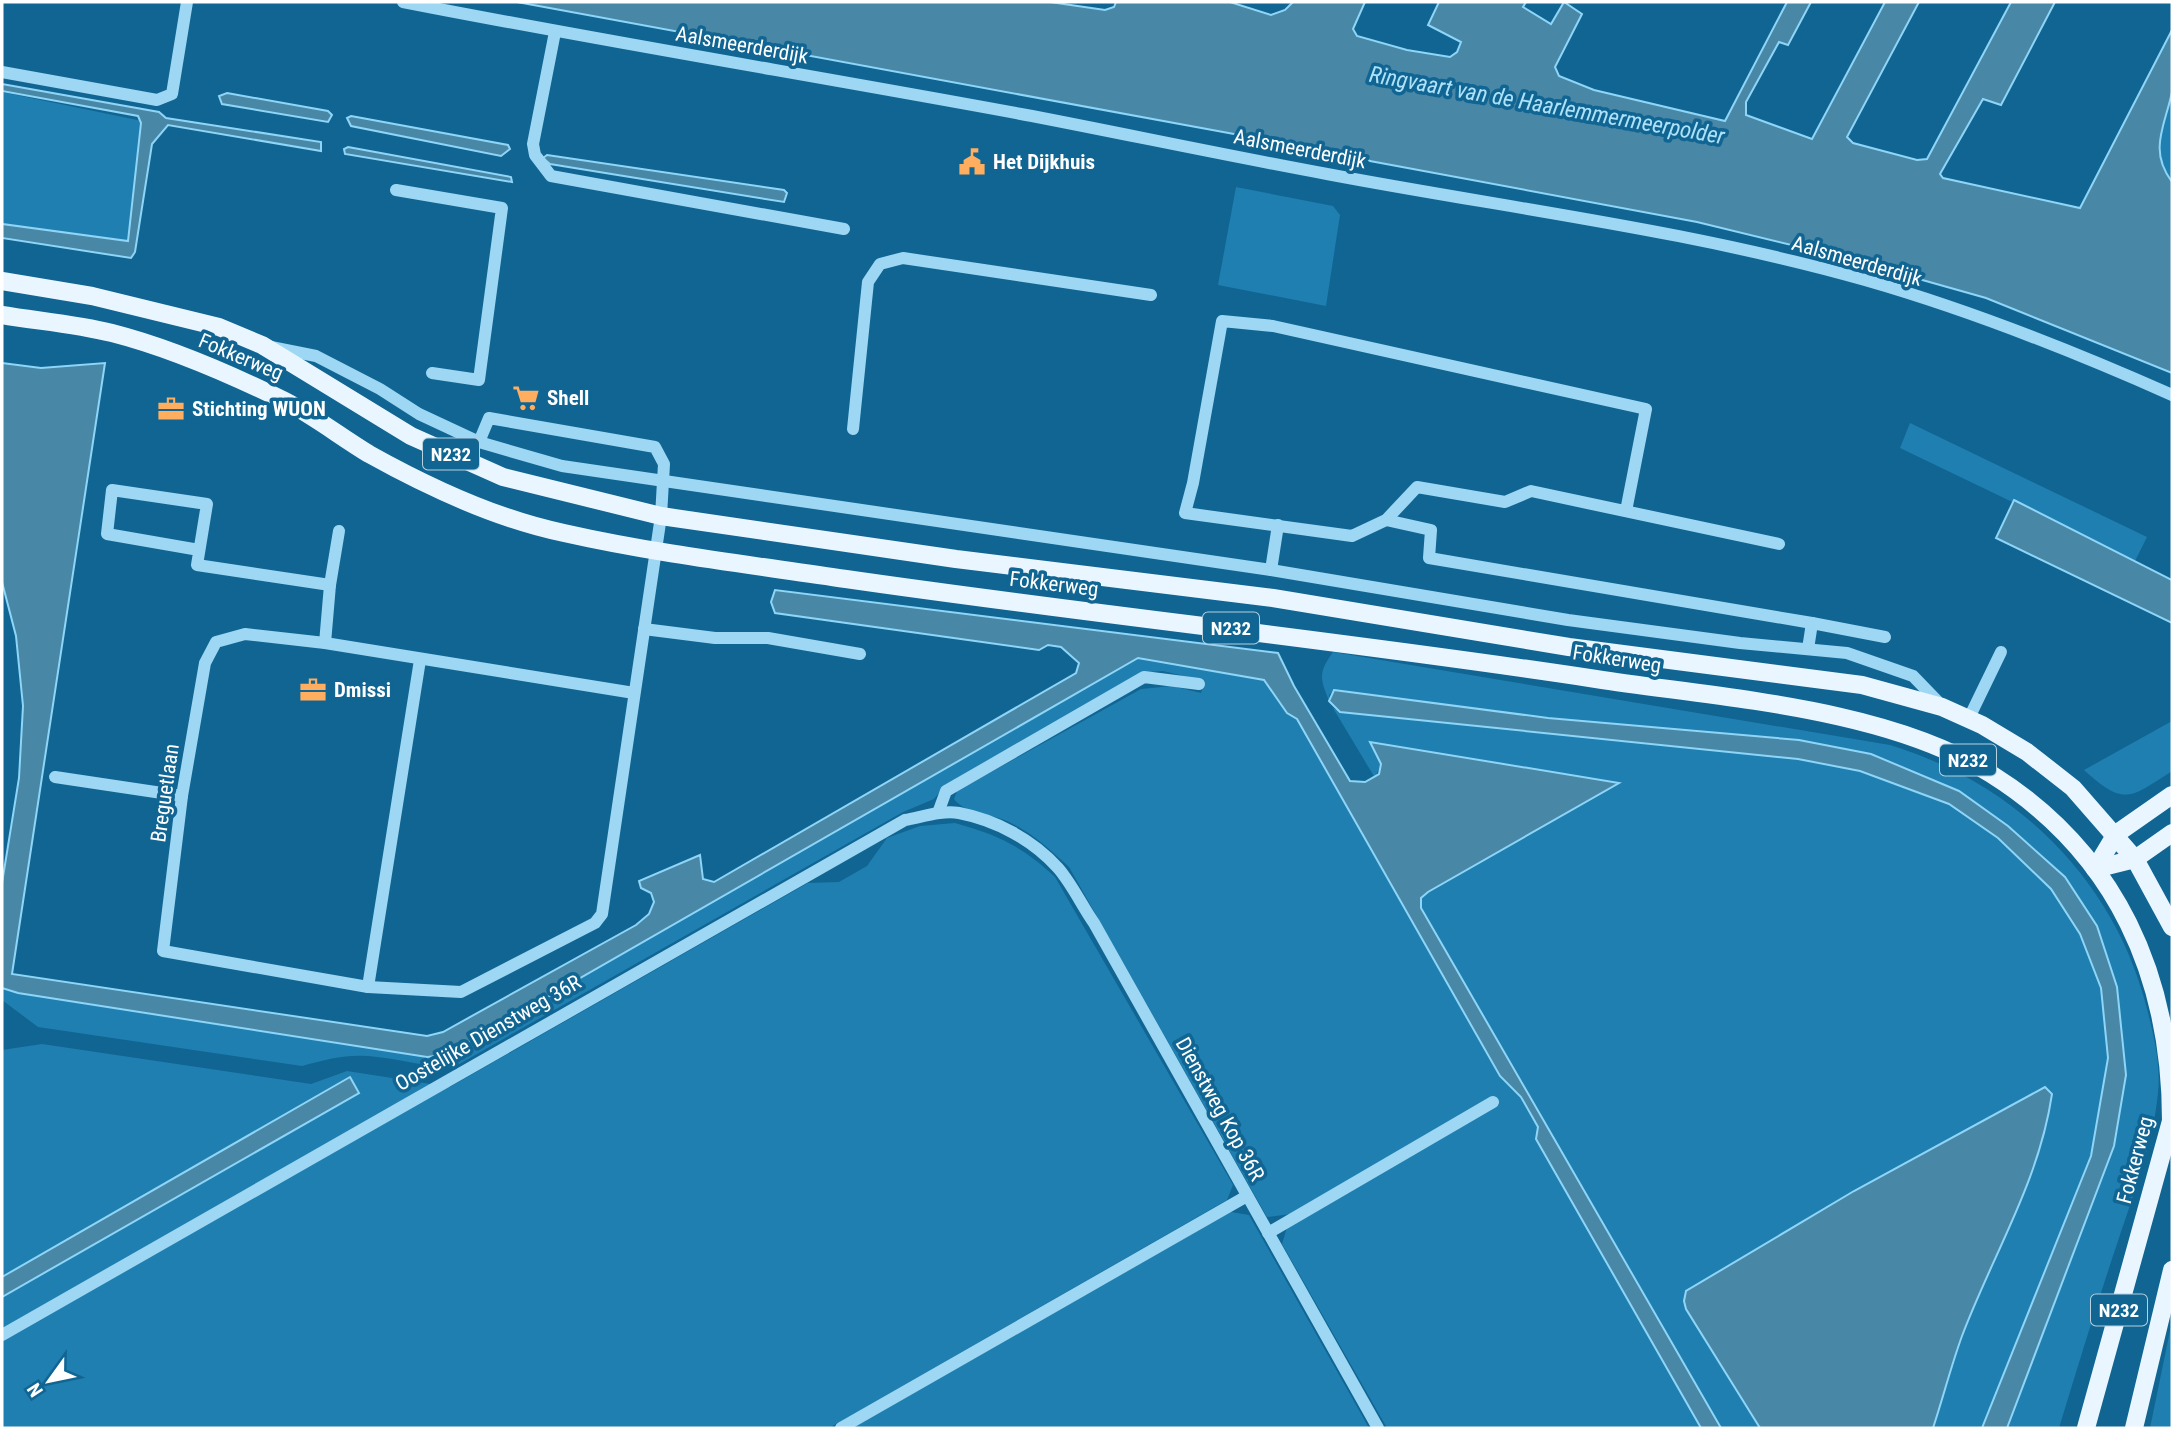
<svg xmlns="http://www.w3.org/2000/svg" width="2174" height="1430" font-family="'Roboto Condensed',sans-serif">
	<rect width="100%" height="100%" fill="#106593"/>
	<g fill="#1f7fb0">
		<path d="M 2172,91 L 2172,182 C 2150,152 2162,123 2172,91 Z"/>
		<polygon points="2,92 147,122 129,254 2,228"/>
		<polygon points="1236,187 1333,206 1340,215 1326,306 1218,285"/>
		<polygon points="1910,423 2147,537 2135,561 1900,448"/>
		<path d="M 1333,652 L 1890,745 C 2016,783 2115,880 2147,1009 C 2154,1036 2161,1065 2158,1093 C 2153,1144 2134,1193 2118,1241 C 2097,1303 2078,1366 2059,1428 L 2007,1428 L 2114,1146 L 2126,1075 L 2117,987 L 2097,926 L 2008,826 L 1799,740 L 1548,718 L 1334,690 L 1329,695 L 1329,701 C 1320,678 1318,673 1333,652 Z"/>
		<path d="M 1138,658 L 1264,680 L 1286,713 L 1297,719 L 1521,1097 L 1538,1127 L 1536,1139 L 1701,1428 L 1387,1428 L 1282,1244 L 1291,1214 L 1267,1217 L 1069,867 C 1047,847 1024,825 995,817 C 981,813 963,811 954,799 L 957,791 L 1141,689 L 1172,686 L 1201,693 L 1205,681 L 1163,671 L 1148,672 L 942,789 L 934,799 L 903,812 L 454,1067 C 427,1067 404,1060 377,1057 C 352,1053 326,1059 302,1066 L 38,1027 L 2,1000 L 2,988 L 18,993 L 427,1057 L 446,1055 Z"/>
		<path d="M 1333,708 L 1341,712 L 1798,759 L 1860,771 L 1949,804 L 1998,838 L 2051,889 L 2080,934 L 2101,988 L 2108,1058 L 2091,1156 L 1982,1428 L 1933,1428 C 1943,1398 1951,1366 1962,1336 C 1992,1254 2039,1181 2052,1094 L 2045,1087 L 2026,1096 L 1689,1288 L 1711,1350 L 1760,1428 L 1721,1428 L 1421,908 L 1421,898 L 1428,892 L 1617,784 L 1370,743 L 1381,764 L 1375,778 Z"/>
		<path d="M 2172,721 L 2172,771 C 2130,798 2125,807 2084,770 Z"/>
		<path d="M 955,823 C 998,835 1022,846 1055,877 L 1233,1185 L 1227,1200 L 829,1428 L 2,1428 L 2,1050 L 42,1044 L 311,1084 L 347,1071 L 450,1087 L 808,883 L 839,882 L 867,866 L 887,838 L 920,826 Z"/>
		<polygon points="1231,1212 1249,1215 1369,1428 852,1428"/>
		<polygon points="2172,1321 2172,1428 2150,1428"/>
	</g>
	<g fill="#4987a6" stroke="#8ed5f7" stroke-width="2">
		<path d="M 517,2 L 1050,2 L 1105,10 L 1114,7 L 1116,2 L 1230,2 L 1271,15 L 1285,10 L 1293,2 L 1365,2 L 1353,29 L 1357,36 L 1407,50 L 1450,57 L 1457,52 L 1461,42 L 1428,25 L 1439,2 L 1526,2 L 1523,7 L 1551,24 L 1564,2 L 1582,14 L 1555,67 L 1559,76 L 1594,90 L 1725,121 L 1787,2 L 1811,2 L 1788,45 L 1779,42 L 1746,102 L 1746,115 L 1812,139 L 1885,2 L 1919,2 L 1847,137 L 1853,143 L 1917,160 L 1927,159 L 2011,2 L 2055,2 L 2001,105 L 1983,99 L 1940,174 L 1943,178 L 2080,208 L 2172,30 C 2172,50 2174,73 2172,92 C 2165,126 2148,150 2172,182 L 2172,373 L 1986,298 L 1841,257 L 1697,222 L 1370,161 C 1357,153 1340,147 1326,154 L 1234,134 Z"/>
		<polygon points="2,84 159,112 166,118 321,142 321,151 168,125 152,144 135,252 131,258 2,238 2,224 128,241 141,123 138,116 2,91"/>
		<polygon points="227,93 328,111 332,115 328,122 222,104 219,96"/>
		<polygon points="351,116 508,145 510,149 501,156 351,126 347,118"/>
		<polygon points="348,147 511,177 512,182 345,154 344,149"/>
		<polygon points="547,155 784,190 787,193 784,202 550,164 543,158"/>
		<polygon points="2,363 41,368 105,363 12,974 427,1036 443,1032 636,925 649,914 654,902 651,893 641,888 639,881 700,855 703,879 714,882 1076,673 1079,663 1061,647 1048,645 1039,650 775,613 771,602 775,590 1278,653 1294,686 1350,781 1365,782 1379,774 1381,764 1370,742 1619,783 1428,892 1421,898 1421,908 1721,1428 1701,1428 1536,1139 1538,1127 1521,1097 1500,1076 1297,719 1287,713 1264,680 1138,658 446,1055 427,1057 18,993 2,988 2,883 19,778 23,706 16,636 2,582"/>
		<polygon points="2014,500 2172,580 2172,623 1996,538"/>
		<polygon points="1334,690 1548,718 1799,740 1871,754 1959,791 2008,826 2065,877 2097,926 2117,987 2126,1075 2114,1146 2007,1428 1982,1428 2091,1156 2108,1058 2101,988 2080,934 2051,889 1998,838 1949,804 1860,771 1798,759 1340,712 1329,701"/>
		<polygon points="350,1077 359,1093 2,1297 2,1277"/>
		<path d="M 2045,1087 L 2052,1094 C 2039,1182 1993,1254 1962,1336 C 1951,1366 1943,1398 1933,1428 L 1760,1428 L 1686,1309 L 1684,1301 L 1686,1291 L 1854,1191 Z"/>
	</g>
	<g fill="none" stroke-linecap="round" stroke-linejoin="round">
		<g stroke="#9dd7f3" stroke-width="12">
			<path d="M 403,2 C 612,43 822,77 1032,116 C 1130,135 1229,156 1327,174 C 1506,208 1689,230 1865,280 C 1970,310 2073,351 2172,395"/>
			<polyline points="555,32 533,144 535,155 551,176 844,229"/>
			<polyline points="2,72 157,100 172,94 187,2"/>
			<polyline points="396,190 502,208 479,380 432,373"/>
			<polyline points="271,347 316,356 380,389 419,414 479,442 562,466 1271,570 1568,620 1740,643 1847,653 1913,676 1942,706"/>
			<polyline points="853,429 868,282 880,264 903,258 1151,295"/>
			<polyline points="479,442 489,418 655,447 664,464 661,516 602,914 595,923 461,992 368,987 163,951 182,796 205,663 216,642 245,634 325,643 634,693"/>
			<polyline points="1626,511 1646,409 1273,326 1222,321 1193,483 1185,513 1352,536 1386,520 1417,487 1505,502 1531,491 1779,544"/>
			<polyline points="1386,520 1431,530 1429,558 1812,623"/>
			<polyline points="199,550 107,534 112,490 207,504 197,565 330,585 325,643"/>
			<polyline points="1271,570 1278,525"/>
			<polyline points="330,585 339,531"/>
			<polyline points="644,629 715,638 768,638 860,654"/>
			<polyline points="1808,649 1812,623 1885,637"/>
			<polyline points="1969,718 2001,652"/>
			<polyline points="55,777 182,796"/>
			<polyline points="938,813 946,791 1144,677 1199,684"/>
			<polyline points="368,987 420,660"/>
			<polyline points="1268,1233 1493,1102"/>
			<path d="M 2,1335 L 905,820 C 922,817 942,810 959,813 C 996,820 1033,840 1058,868 C 1072,884 1082,906 1094,923 L 1378,1428"/>
			<polyline points="841,1428 1247,1196"/>
		</g>
		<g stroke="#e9f6ff" stroke-width="18">
			<polyline points="2,281 92,296 219,327 262,345 411,436 503,477 661,516 956,559 1273,598 1569,647 1862,685 1942,707 1982,725 2027,752 2073,788 2135,859 2172,927"/>
			<path d="M 2,315 C 38,321 76,324 112,333 C 171,348 230,374 285,401 C 314,416 341,437 369,454 C 430,488 496,519 564,533 C 657,554 752,565 846,579 C 1095,615 1346,641 1596,679 C 1719,698 1885,707 1991,774 C 2117,853 2171,977 2171,1121 L 2086,1428"/>
			<polyline points="2095,869 2116,834 2172,795"/>
			<polyline points="2095,869 2135,859 2172,833"/>
			<polyline points="2134,1428 2172,1270"/>
		</g>
	</g>
	<defs>
		<g id="civic-bare" transform="scale(2.1)"><path d="M-.6-6.5H3V-4.5H.6V-3L4-1V1h2V6H-6V1h2V-1L-.6-3ZM-1.2 2.5V6h2.4V2.5Z" fill="#ffae5f" stroke="#106593" stroke-width="2.5" paint-order="stroke"/></g>
		<g id="supermarket-bare" transform="scale(2.1)"><path d="M-6-5.5h2.5l.6 2H6L4.5 2H-2.5L-4.4-4H-6ZM-1.5 3.2a1.3 1.3 0 1 0 .1 0ZM3 3.2a1.3 1.3 0 1 0 .1 0Z" fill="#ffae5f" stroke="#106593" stroke-width="2.5" paint-order="stroke"/></g>
		<g id="office-bare" transform="scale(2.1)"><path d="M-6-3h4V-5.5h4V-3h4V5H-6ZM-1-4.5V-3h2v-1.5ZM-6 0V1H6V0Z" fill="#ffae5f" stroke="#106593" stroke-width="2.5" paint-order="stroke"/></g>
	</defs>
	<g fill-rule="evenodd">
		<use href="#civic-bare" x="972" y="162"/>
		<use href="#supermarket-bare" x="526" y="398"/>
		<use href="#office-bare" x="171" y="409"/>
		<use href="#office-bare" x="313" y="690"/>
	</g>
	<g text-anchor="middle" stroke-width="7" stroke-linejoin="round" paint-order="stroke">
		<g fill="#106593" stroke="#b7d1df" stroke-width="2">
			<rect x="423" y="438.5" width="56" height="31" rx="5"/>
			<rect x="1203" y="612.5" width="56" height="31" rx="5"/>
			<rect x="1940" y="744.5" width="56" height="31" rx="5"/>
			<rect x="2091" y="1294.5" width="56" height="31" rx="5"/>
		</g>
		<g font-size="19" font-weight="bold" fill="#fff">
			<text x="451" y="461">N232</text>
			<text x="1231" y="635">N232</text>
			<text x="1968" y="767">N232</text>
			<text x="2119" y="1317">N232</text>
		</g>
		<g font-size="21" fill="#fff" stroke="#106593">
			<text transform="translate(742 45) rotate(10)" y="7">Aalsmeerderdijk</text>
			<text transform="translate(1300 149) rotate(11)" y="7">Aalsmeerderdijk</text>
			<text transform="translate(1857 261) rotate(16)" y="7">Aalsmeerderdijk</text>
			<text transform="translate(241 357) rotate(23)" y="7">Fokkerweg</text>
			<text transform="translate(1054 584) rotate(7)" y="7">Fokkerweg</text>
			<text transform="translate(1617 659) rotate(9)" y="7">Fokkerweg</text>
			<text transform="translate(165 793) rotate(-82)" y="7">Breguetlaan</text>
			<text transform="translate(488 1033) rotate(-30)" y="7">Oostelijke Dienstweg 36R</text>
			<text transform="translate(1220 1109) rotate(61)" y="7">Dienstweg Kop 36R</text>
			<text transform="translate(2135 1160) rotate(-75)" y="7">Fokkerweg</text>
		</g>
		<g font-size="21" font-weight="bold" fill="#fff" stroke="#106593" text-anchor="start">
			<text x="993" y="169">Het Dijkhuis</text>
			<text x="547" y="405">Shell</text>
			<text x="192" y="416">Stichting WUON</text>
			<text x="334" y="697">Dmissi</text>
		</g>
		<g font-size="23" font-style="italic" fill="#ade2fa" stroke="#106593">
			<text transform="translate(1547 105) rotate(10)" y="8">Ringvaart van de Haarlemmermeerpolder</text>
		</g>
	</g>
	<rect width="2174" height="1430" fill="none" stroke="#ffffff" stroke-width="7"/>
	<g transform="translate(49 1381) rotate(237)" stroke="#106593" stroke-width="5" paint-order="stroke">
	<path d="M0-5L12 26L0 18L-12 26Z" fill="#ffffff"/>
	<text y="-10" font-size="19" font-weight="bold" text-anchor="middle" fill="#ffffff">N</text>
	</g>
</svg>
